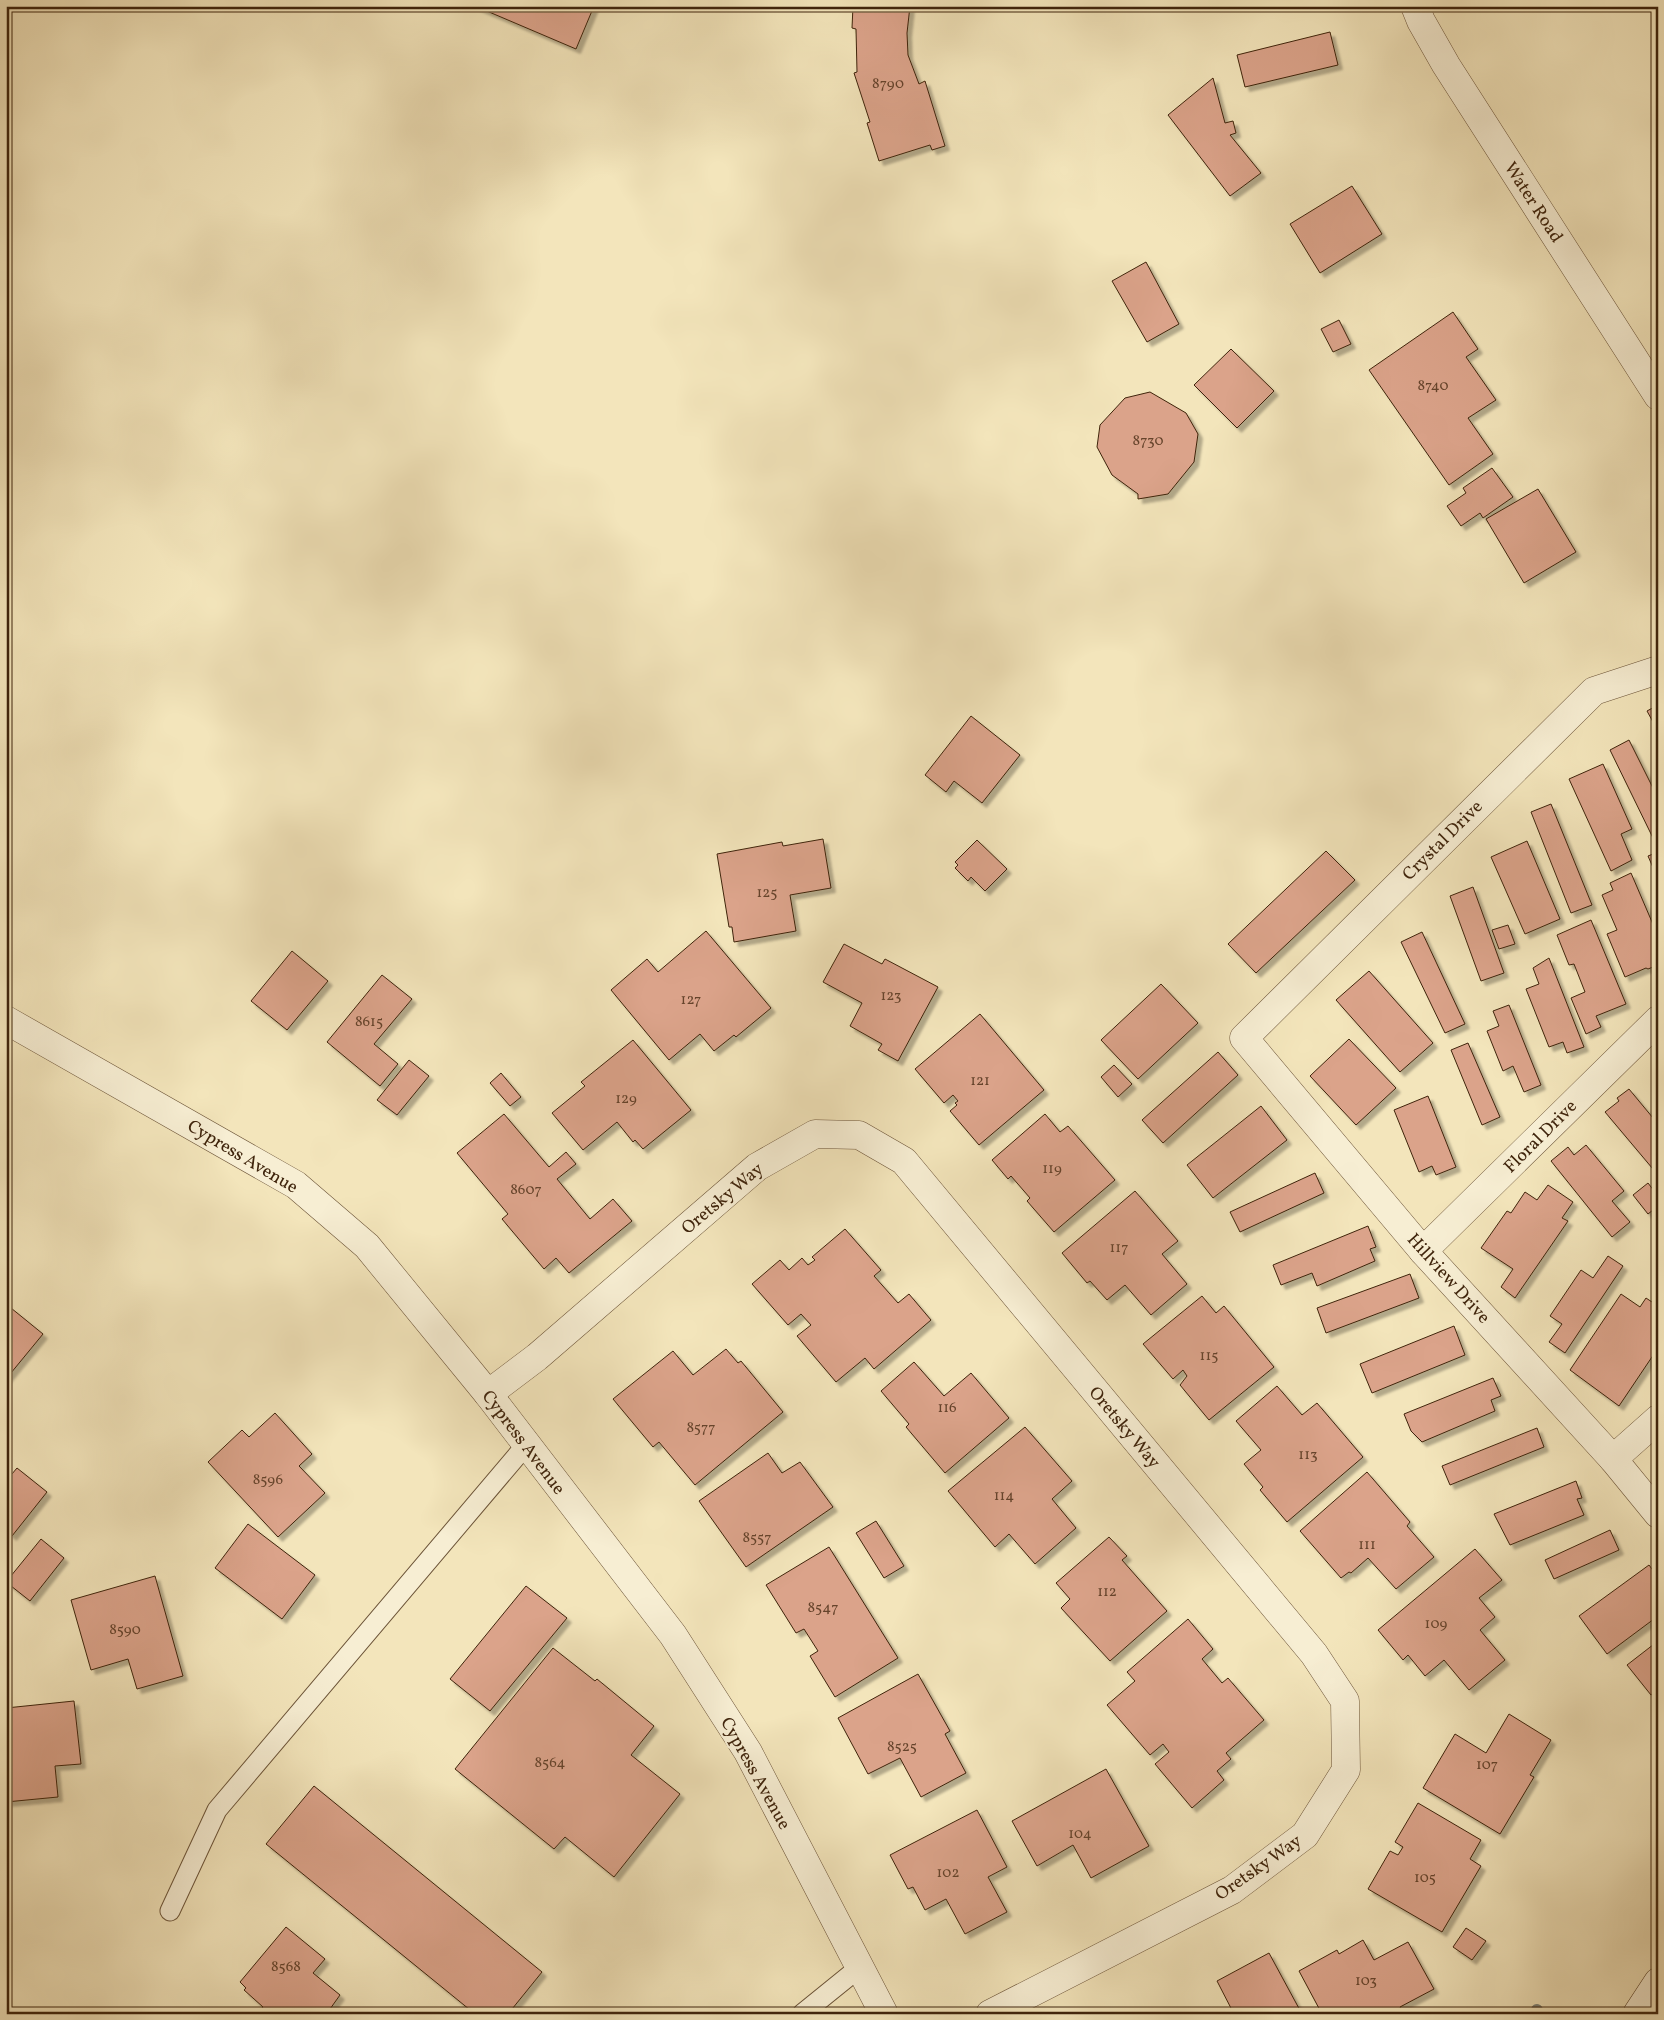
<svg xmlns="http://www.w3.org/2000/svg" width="1664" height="2020" font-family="Vollkorn,serif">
	<defs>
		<filter id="shadow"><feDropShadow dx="4.5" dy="4.5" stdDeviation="1" flood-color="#0004"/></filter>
	</defs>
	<rect width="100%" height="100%" fill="#f3e5bb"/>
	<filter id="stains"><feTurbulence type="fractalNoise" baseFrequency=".004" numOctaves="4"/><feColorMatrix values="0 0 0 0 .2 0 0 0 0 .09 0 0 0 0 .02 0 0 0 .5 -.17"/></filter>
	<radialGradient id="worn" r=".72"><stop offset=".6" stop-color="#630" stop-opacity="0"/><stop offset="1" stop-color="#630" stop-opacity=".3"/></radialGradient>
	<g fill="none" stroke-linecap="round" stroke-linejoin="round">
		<polyline stroke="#7a7f76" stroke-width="12" points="1536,2014 1537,2010"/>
	</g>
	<g fill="#dba38a" stroke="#3f240c" filter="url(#shadow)">
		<polygon points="475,6 594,6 576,49"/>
		<polygon points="853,6 910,6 907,33 908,55 919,84 925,81 945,146 932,150 930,145 879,161 867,123 870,122 854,73 857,72 856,29 852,28"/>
		<polygon points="1330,32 1338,65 1245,87 1237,55"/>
		<polygon points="1213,78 1225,123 1233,121 1236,133 1230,135 1261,173 1230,196 1168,115"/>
		<polygon points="1352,186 1382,234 1320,273 1290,224"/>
		<polygon points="1146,262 1179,324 1147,342 1112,281"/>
		<polygon points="1453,312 1478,349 1466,357 1496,400 1468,418 1493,454 1449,485 1369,370"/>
		<polygon points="1339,320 1351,344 1333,352 1321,329"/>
		<polygon points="1231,349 1274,391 1237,428 1194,385"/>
		<polygon points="1150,392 1186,413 1198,434 1194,462 1168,494 1138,499 1138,494 1112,475 1097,447 1100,425 1125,398"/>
		<polygon points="1492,468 1513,497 1483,518 1480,513 1461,526 1447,506 1466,493 1463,488"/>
		<polygon points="1538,489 1576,552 1524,583 1486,519"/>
		<polygon points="1658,705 1658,731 1647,711"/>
		<polygon points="971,716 1020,755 982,803 954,781 946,792 925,775"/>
		<polygon points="1629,740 1658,798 1658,835 1653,838 1610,750"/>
		<polygon points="1603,764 1632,829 1621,834 1632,860 1611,871 1569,779"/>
		<polygon points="1551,804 1592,905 1571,913 1531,812"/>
		<polygon points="823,839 831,888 790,895 796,931 734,942 732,927 729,927 717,854 782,842 783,846"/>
		<polygon points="977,840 1007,869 985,891 971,877 968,881 955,868 958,865 955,862"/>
		<polygon points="1527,841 1560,919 1525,934 1491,857"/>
		<polygon points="1326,851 1355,880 1256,973 1228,944"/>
		<polygon points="1658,852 1658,879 1648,856"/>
		<polygon points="1631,873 1658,936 1658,965 1648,969 1646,968 1625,977 1607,934 1617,930 1602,895 1613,890 1610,883"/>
		<polygon points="1473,887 1504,973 1481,981 1450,896"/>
		<polygon points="1591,920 1626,1004 1596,1016 1601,1027 1586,1034 1571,998 1585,992 1574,964 1569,965 1557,935"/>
		<polygon points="1508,925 1515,944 1499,949 1492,930"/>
		<polygon points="706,931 771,1008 736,1037 734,1035 714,1051 700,1034 669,1060 611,990 647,959 658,972"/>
		<polygon points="1422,932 1465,1024 1445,1033 1401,942"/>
		<polygon points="844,944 882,964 885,959 938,987 898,1061 878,1050 882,1044 850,1026 862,1003 823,982"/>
		<polygon points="292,951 328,981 287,1030 251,1001"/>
		<polygon points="1549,958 1584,1047 1567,1053 1563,1042 1549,1047 1526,989 1539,984 1533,968"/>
		<polygon points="1369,971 1433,1043 1400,1072 1336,1000"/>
		<polygon points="382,975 412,999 374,1044 398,1064 380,1086 327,1042"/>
		<polygon points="1161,984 1198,1023 1138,1079 1101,1040"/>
		<polygon points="1509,1005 1541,1085 1524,1092 1513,1066 1503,1071 1487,1031 1499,1026 1493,1011"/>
		<polygon points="980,1014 1044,1090 979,1145 950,1111 957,1105 955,1103 958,1101 953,1095 944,1103 915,1069"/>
		<polygon points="1349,1039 1396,1088 1356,1125 1310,1076"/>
		<polygon points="633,1040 691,1110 643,1149 635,1140 633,1142 617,1122 583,1150 552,1113 585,1086 581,1082"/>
		<polygon points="1468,1043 1500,1117 1482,1125 1451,1050"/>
		<polygon points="1218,1052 1238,1075 1163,1143 1142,1120"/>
		<polygon points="409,1060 429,1076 397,1115 377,1100"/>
		<polygon points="1114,1065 1132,1084 1118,1097 1101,1077"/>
		<polygon points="501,1073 521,1097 510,1106 490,1083"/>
		<polygon points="1629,1089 1658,1124 1658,1175 1605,1112 1619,1101 1617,1098"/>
		<polygon points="1428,1096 1456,1167 1436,1175 1432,1166 1419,1172 1394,1110"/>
		<polygon points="1261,1106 1287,1140 1213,1198 1187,1165"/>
		<polygon points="504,1114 549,1167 566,1152 576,1164 557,1179 590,1219 613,1199 632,1221 569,1273 556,1258 544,1269 502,1219 508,1214 457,1153"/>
		<polygon points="1045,1114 1060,1132 1068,1126 1115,1180 1054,1232 1027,1201 1030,1198 1011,1176 1008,1179 992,1160"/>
		<polygon points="1586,1145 1624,1191 1612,1201 1630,1222 1612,1237 1551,1161 1568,1147 1574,1155"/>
		<polygon points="1315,1173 1324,1193 1240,1232 1230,1212"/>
		<polygon points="1648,1183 1658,1196 1658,1206 1648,1214 1633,1195"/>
		<polygon points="1548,1185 1573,1202 1562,1218 1568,1221 1515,1298 1501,1287 1513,1269 1481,1248 1507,1211 1511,1213 1525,1192 1537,1200"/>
		<polygon points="1135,1191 1178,1241 1162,1254 1187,1284 1151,1315 1125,1285 1107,1300 1090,1281 1087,1283 1062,1253"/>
		<polygon points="1368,1226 1376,1247 1370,1249 1375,1261 1317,1286 1312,1273 1281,1285 1273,1265"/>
		<polygon points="845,1229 881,1270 874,1276 898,1303 909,1294 931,1320 874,1369 865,1358 836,1382 797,1336 811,1325 801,1314 788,1325 752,1284 780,1260 789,1270 802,1258 808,1265 815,1260 812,1257"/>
		<polygon points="1608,1256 1623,1266 1565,1353 1549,1342 1562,1324 1550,1316 1581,1270 1593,1278"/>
		<polygon points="1410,1274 1419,1298 1326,1333 1317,1308"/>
		<polygon points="1621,1294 1640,1307 1646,1298 1658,1306 1658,1348 1619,1406 1570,1370"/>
		<polygon points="1202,1296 1216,1313 1224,1306 1274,1367 1209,1420 1180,1385 1187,1376 1183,1370 1173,1379 1143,1344"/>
		<polygon points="11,1308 43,1334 6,1379 6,1313"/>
		<polygon points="1454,1326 1465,1355 1372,1393 1360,1364"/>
		<polygon points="726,1349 738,1363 741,1361 783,1412 695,1485 659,1442 653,1447 613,1399 673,1351 693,1375"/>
		<polygon points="914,1362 944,1396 971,1373 1009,1418 945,1473 906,1427 909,1424 881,1391"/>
		<polygon points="1493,1378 1501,1396 1491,1400 1495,1411 1422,1442 1411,1431 1404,1414"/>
		<polygon points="1277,1386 1302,1415 1317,1403 1363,1457 1287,1522 1260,1490 1263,1487 1244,1464 1261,1450 1236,1421"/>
		<polygon points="275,1413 312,1454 299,1466 325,1493 278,1537 208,1462 242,1430 249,1437"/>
		<polygon points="1025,1427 1072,1481 1052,1499 1076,1528 1035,1564 1009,1534 995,1547 948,1491"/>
		<polygon points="1537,1428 1544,1447 1450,1485 1442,1466"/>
		<polygon points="768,1453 782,1473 800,1462 833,1507 746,1567 699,1501"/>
		<polygon points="17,1468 47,1492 12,1536 6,1531 6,1481"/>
		<polygon points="1367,1472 1410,1522 1407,1526 1434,1557 1396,1589 1368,1558 1351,1573 1349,1572 1341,1578 1300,1531"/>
		<polygon points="1576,1481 1582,1498 1577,1499 1584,1515 1510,1545 1494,1514"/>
		<polygon points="876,1521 904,1566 884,1578 856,1533"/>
		<polygon points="248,1524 315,1575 282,1619 215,1568"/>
		<polygon points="1610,1530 1619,1550 1554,1579 1545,1560"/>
		<polygon points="1109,1537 1127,1556 1122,1560 1167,1611 1110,1661 1061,1608 1070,1599 1056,1583"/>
		<polygon points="41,1539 64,1558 30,1601 6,1582"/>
		<polygon points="829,1547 898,1658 835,1697 810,1656 818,1651 804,1629 796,1633 766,1585"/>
		<polygon points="1475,1549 1502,1580 1479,1598 1495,1617 1480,1630 1505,1660 1469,1690 1444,1660 1425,1676 1408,1655 1403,1660 1378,1630"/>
		<polygon points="1649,1565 1658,1577 1658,1616 1607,1654 1579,1616"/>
		<polygon points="155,1576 183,1676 137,1689 128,1659 91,1670 71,1600"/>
		<polygon points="526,1586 567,1618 490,1711 450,1679"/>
		<polygon points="1188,1619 1213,1649 1202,1659 1222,1683 1228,1678 1264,1720 1226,1753 1231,1759 1217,1771 1224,1780 1192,1808 1155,1764 1169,1752 1163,1744 1150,1755 1107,1705 1135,1681 1127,1672"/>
		<polygon points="1658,1641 1658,1690 1651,1695 1627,1665"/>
		<polygon points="553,1648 595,1681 597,1679 654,1726 631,1755 680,1794 614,1877 565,1837 554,1849 455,1769"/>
		<polygon points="918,1674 950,1731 945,1734 966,1773 921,1797 900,1758 868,1774 838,1718"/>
		<polygon points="74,1701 81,1764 55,1766 58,1797 6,1802 6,1708"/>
		<polygon points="1509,1714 1551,1740 1530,1775 1534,1777 1500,1834 1423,1788 1455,1734 1486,1753"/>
		<polygon points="1106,1769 1149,1846 1091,1878 1073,1845 1037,1866 1012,1821"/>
		<polygon points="314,1786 542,1972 508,2014 475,2014 266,1844"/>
		<polygon points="1418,1803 1481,1840 1470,1859 1481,1866 1442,1932 1368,1889 1390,1851 1398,1855 1403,1847 1395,1842"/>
		<polygon points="977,1810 1007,1867 988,1877 1007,1912 965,1934 946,1899 925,1910 913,1887 908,1889 890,1855"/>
		<polygon points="286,1927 325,1959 313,1973 340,1995 330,2009 336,2014 257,2014 263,2007 244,1990 246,1988 240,1982"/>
		<polygon points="1466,1928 1486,1941 1472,1960 1453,1947"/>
		<polygon points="1363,1940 1374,1960 1408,1942 1434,1989 1400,2007 1404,2014 1322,2014 1299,1971 1337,1950 1339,1954"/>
		<polygon points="1269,1953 1302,2014 1234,2014 1217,1981"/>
	</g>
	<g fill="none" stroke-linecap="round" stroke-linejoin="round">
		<g stroke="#6c5438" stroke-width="21">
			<g id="service">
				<polyline points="170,1911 217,1810 526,1445"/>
				<polyline points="802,2014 860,1967"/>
			</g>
		</g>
		<g stroke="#6c5438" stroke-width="29">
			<g id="minor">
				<polyline points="1415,6 1421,21 1446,65 1658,396"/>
				<polyline points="1658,670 1594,691 1244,1038 1423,1251 1613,1459 1658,1514"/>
				<polyline points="6,1020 296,1185 367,1246 488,1394 673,1635 748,1752 884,2014"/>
				<polyline points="1423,1251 1658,1020"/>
				<polyline points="488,1394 537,1357 757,1167 815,1134 859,1135 904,1161 1314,1654 1345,1701 1346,1770 1305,1835 1232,1890 990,2014"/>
				<polyline points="1613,1459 1658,1419"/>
			</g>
		</g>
		<g stroke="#3f240c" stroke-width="29">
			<polyline id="secondary" points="1637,2014 1658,1982"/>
		</g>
		<use href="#service" stroke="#f7eed3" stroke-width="19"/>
		<use href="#minor" stroke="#f7eed3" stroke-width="28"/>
		<use href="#secondary" stroke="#f7eed3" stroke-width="28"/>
	</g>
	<g text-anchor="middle" stroke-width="4" stroke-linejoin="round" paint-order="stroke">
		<g font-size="15" fill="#66442c">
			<text x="888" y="88">8790</text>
			<text x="1433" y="390">8740</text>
			<text x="1148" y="445">8730</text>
			<text x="767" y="897">125</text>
			<text x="891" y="1000">123</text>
			<text x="691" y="1004">127</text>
			<text x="369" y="1026">8615</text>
			<text x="980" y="1085">121</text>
			<text x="626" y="1103">129</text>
			<text x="1052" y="1173">119</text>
			<text x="526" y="1194">8607</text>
			<text x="1119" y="1252">117</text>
			<text x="1209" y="1360">115</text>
			<text x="947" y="1412">116</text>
			<text x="701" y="1432">8577</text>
			<text x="1308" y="1459">113</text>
			<text x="268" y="1484">8596</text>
			<text x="1004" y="1500">114</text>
			<text x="757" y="1542">8557</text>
			<text x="1367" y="1549">111</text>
			<text x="1107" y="1596">112</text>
			<text x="823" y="1612">8547</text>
			<text x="1436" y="1628">109</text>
			<text x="125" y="1634">8590</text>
			<text x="902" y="1751">8525</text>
			<text x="550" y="1767">8564</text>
			<text x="1487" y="1769">107</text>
			<text x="1080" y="1838">104</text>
			<text x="948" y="1877">102</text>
			<text x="1425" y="1882">105</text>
			<text x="286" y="1971">8568</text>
			<text x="1366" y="1985">103</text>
		</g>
		<g font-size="18" fill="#3f240c" stroke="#f7eed3">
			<text transform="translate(1534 202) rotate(57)" y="6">Water Road</text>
			<text transform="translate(1442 840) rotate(-45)" y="6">Crystal Drive</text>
			<text transform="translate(1540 1136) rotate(-45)" y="6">Floral Drive</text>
			<text transform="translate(243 1156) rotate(31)" y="6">Cypress Avenue</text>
			<text transform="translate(722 1198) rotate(-40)" y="6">Oretsky Way</text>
			<text transform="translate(1449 1278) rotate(48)" y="6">Hillview Drive</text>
			<text transform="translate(1125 1427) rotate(50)" y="6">Oretsky Way</text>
			<text transform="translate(524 1442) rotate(53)" y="6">Cypress Avenue</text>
			<text transform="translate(756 1773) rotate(61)" y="6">Cypress Avenue</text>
			<text transform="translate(1258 1867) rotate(-35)" y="6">Oretsky Way</text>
		</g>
	</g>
	<rect width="1664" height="2020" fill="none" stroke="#f3e5bb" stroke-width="25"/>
	<rect x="8" y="8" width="1649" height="2005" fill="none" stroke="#3f240c" stroke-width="2.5"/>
	<rect x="12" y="12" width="1639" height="1995" fill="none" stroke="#3f240c"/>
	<rect width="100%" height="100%" filter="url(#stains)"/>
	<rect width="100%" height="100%" fill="url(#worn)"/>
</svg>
